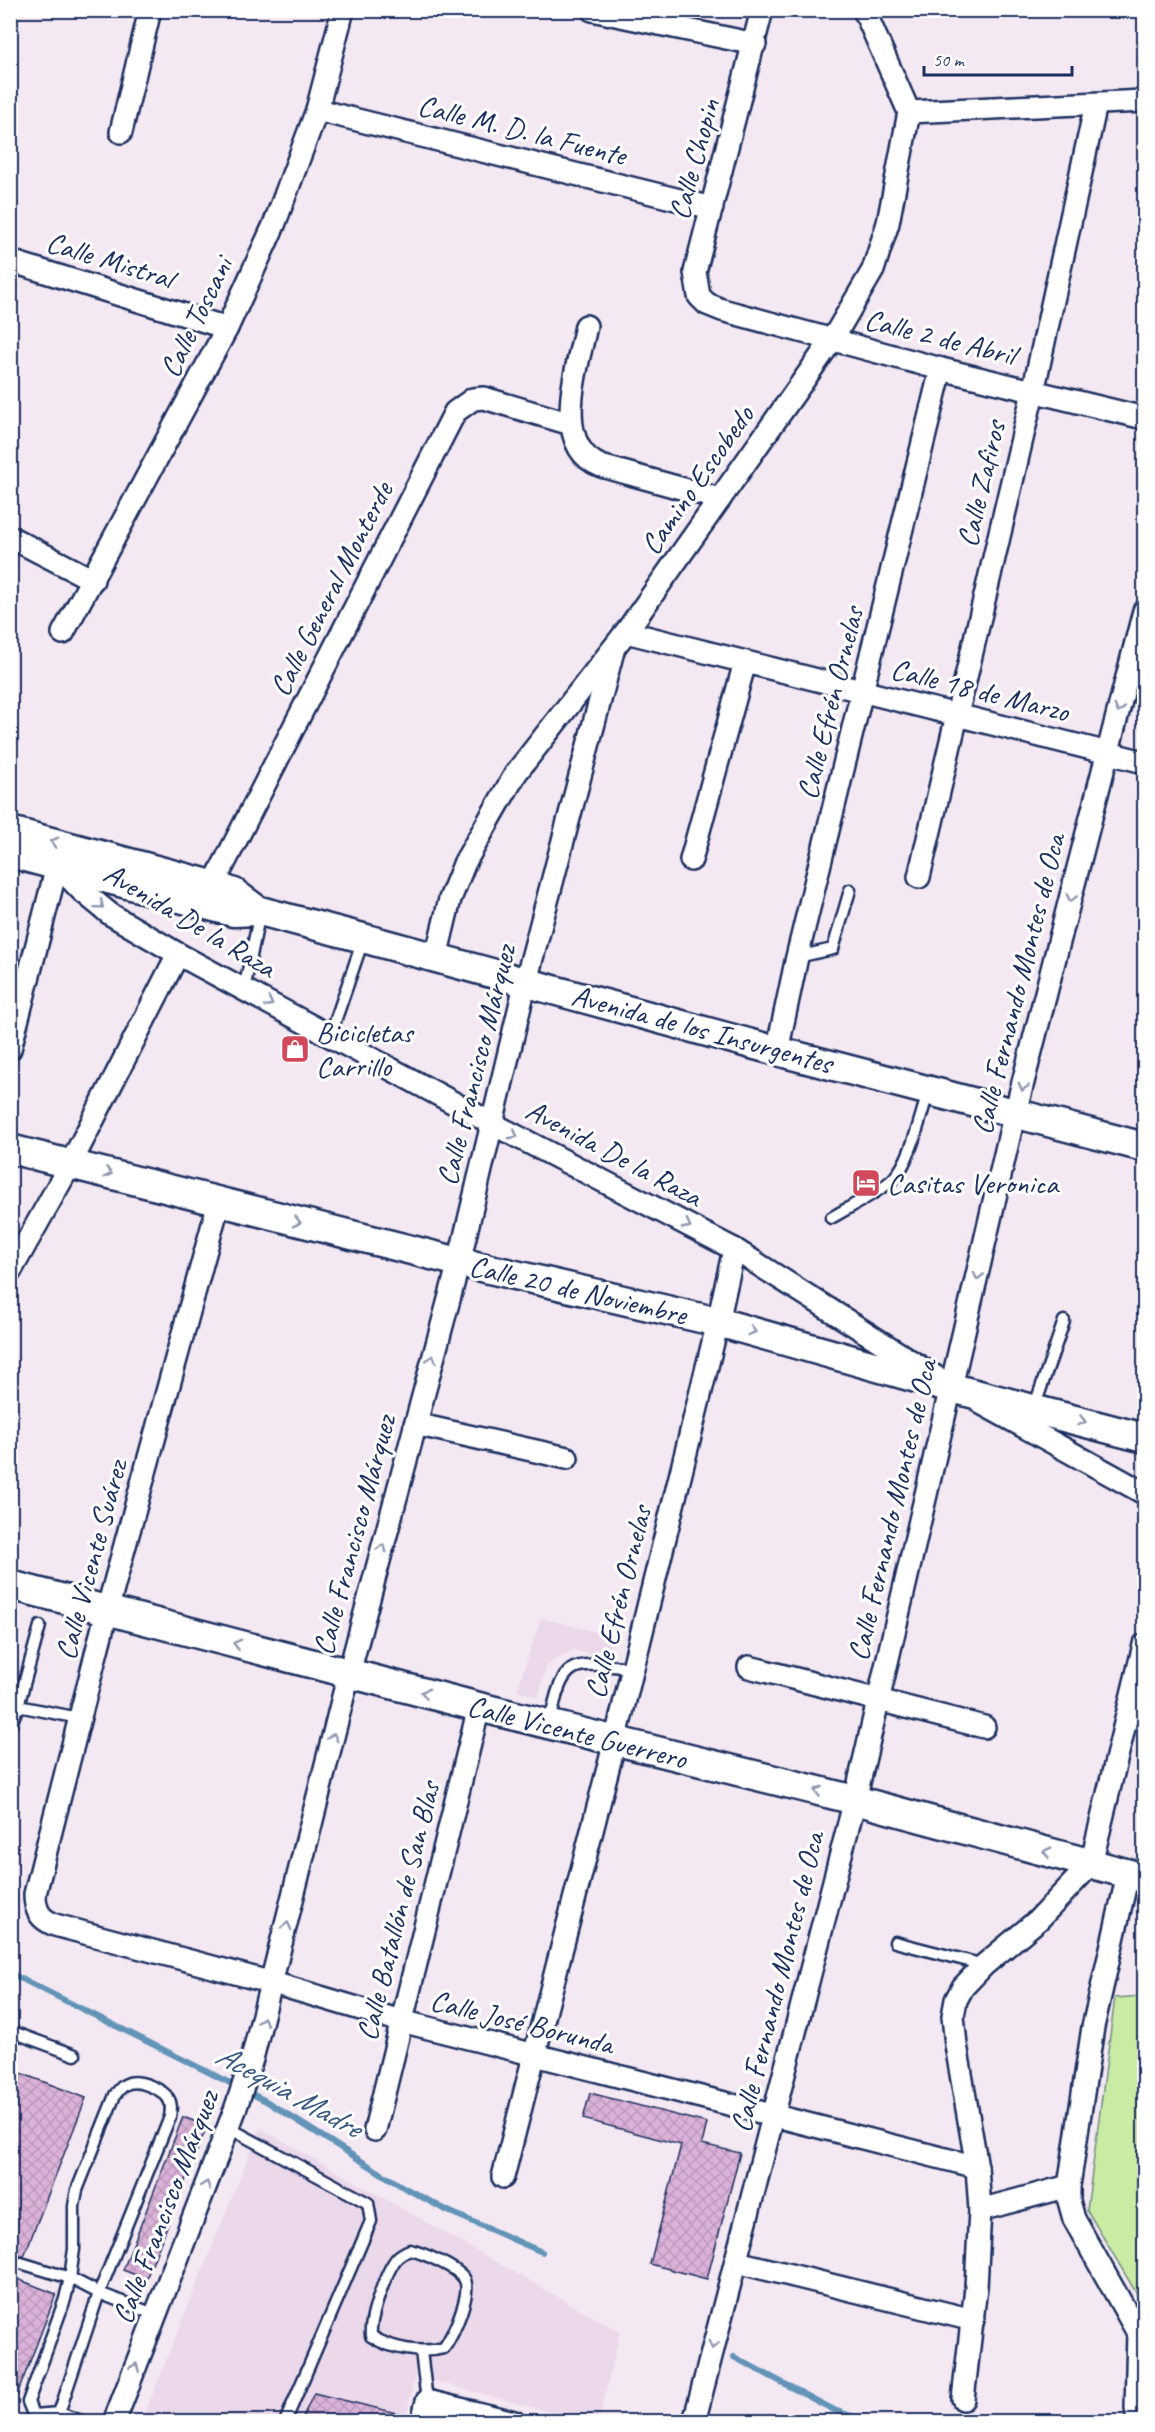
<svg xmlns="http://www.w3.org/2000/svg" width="1155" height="2432" font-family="Caveat,sans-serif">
	<defs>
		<pattern id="building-cross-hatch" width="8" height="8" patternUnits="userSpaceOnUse" patternTransform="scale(1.5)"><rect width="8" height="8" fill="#dbb2d8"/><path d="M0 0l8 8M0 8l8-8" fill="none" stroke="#bb99bc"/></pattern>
	</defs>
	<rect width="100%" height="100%" fill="#f4e8f3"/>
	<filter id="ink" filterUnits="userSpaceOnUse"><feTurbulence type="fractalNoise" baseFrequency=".0167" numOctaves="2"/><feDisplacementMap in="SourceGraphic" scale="12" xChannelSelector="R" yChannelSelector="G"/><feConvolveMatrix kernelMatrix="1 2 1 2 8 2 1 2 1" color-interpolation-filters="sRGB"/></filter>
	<g filter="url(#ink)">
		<g fill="#ecd8eb">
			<polygon points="541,1618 612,1636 607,1659 573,1650 547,1665 538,1697 517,1690"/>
			<polygon points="260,2128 620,2332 599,2421 584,2421 415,2376 405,2421 144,2422 143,2418"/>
		</g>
		<polygon fill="#c9eba4" stroke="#728d81" stroke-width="1.5" points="1144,1996 1144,2306 1087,2210 1115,1998"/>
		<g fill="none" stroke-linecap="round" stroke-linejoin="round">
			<g stroke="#6294b7" stroke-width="6">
				<polyline points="10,1973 266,2101 403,2187 448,2211 542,2252"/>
				<polyline points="734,2357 834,2410 869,2422"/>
			</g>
		</g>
		<g fill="url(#building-cross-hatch)" stroke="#1b2f5e" stroke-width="1.5">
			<polygon points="10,2069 86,2098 24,2256 16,2257 14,2261 18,2270 15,2278 56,2294 12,2408"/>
			<polygon points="590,2093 707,2123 702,2144 740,2153 707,2279 650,2264 681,2145 583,2119"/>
			<polygon points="183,2117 207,2126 146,2279 123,2270"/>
			<polygon points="314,2393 405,2415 405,2421 301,2421"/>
		</g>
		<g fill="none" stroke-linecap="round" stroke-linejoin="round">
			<g stroke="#1b2f5e" stroke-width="15">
				<g id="lane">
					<polyline points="797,957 833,949 850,890"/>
					<polyline points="244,990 260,912"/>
					<polyline points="330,1036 363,940"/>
					<path d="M 831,1218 C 846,1209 883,1190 894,1178 C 912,1159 920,1115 929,1091"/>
					<polyline points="1034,1408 1064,1321"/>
					<polyline points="18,1706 40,1626"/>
					<path d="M 550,1723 C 563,1657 571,1662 633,1668"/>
					<polyline points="10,1727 18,1706 79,1718"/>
					<polyline points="895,1942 984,1965"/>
					<polyline points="10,2031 75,2055"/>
					<polyline points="229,2128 368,2203 371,2221 285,2422"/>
					<path d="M 410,2250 C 423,2253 456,2267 464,2278 C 473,2292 453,2335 444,2348 C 422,2354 390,2349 371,2336 C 369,2319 386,2271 397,2258 C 401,2254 405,2252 410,2250 Z"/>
					<polyline points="21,2263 70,2278 99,2293 156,2315"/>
					<polyline points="421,2351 427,2401"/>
					<polyline points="34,2415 59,2413 84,2422"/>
					<path d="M 36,2422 L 28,2402 L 65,2299 L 70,2278 L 74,2249 L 74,2206 L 77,2190 L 115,2095 C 119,2090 122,2085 129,2083 C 140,2080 162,2089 168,2098 C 172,2104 171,2110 170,2117 L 99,2293 L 56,2422"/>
				</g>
			</g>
			<g stroke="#1b2f5e" stroke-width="26">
				<g id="street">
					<polyline points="592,10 755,44"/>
					<polyline points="762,10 695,272 699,296 707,304 722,310 941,369 1144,418"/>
					<polyline points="317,110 712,208"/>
					<polyline points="909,112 1144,101"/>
					<polyline points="121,132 150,10"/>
					<polyline points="10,261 227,328"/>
					<path d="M 586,326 C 578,366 550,446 601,466 L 720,499"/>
					<polyline points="10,537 93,580"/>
					<polyline points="626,632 1144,762"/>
					<polyline points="63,633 227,328 274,225 317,110 343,10"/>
					<polyline points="691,860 745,662"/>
					<polyline points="58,866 82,891 110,914 178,954 491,1123 734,1249 936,1377"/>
					<polyline points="919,877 1033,392 1096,104"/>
					<polyline points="207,897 455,412 473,399 484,398 571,424"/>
					<polyline points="436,957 450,899 465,862 516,773 626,632 832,340 873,270 888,223 909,112 864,10"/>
					<polyline points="10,1049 57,866"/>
					<polyline points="777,1051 797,957 941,369"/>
					<path d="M 219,1202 L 107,1611 L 35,1894 C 35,1911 40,1919 55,1925 L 273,1983 L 401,2021 L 977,2167"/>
					<polyline points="10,1272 71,1163 178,954"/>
					<polyline points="981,1403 1144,1493"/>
					<polyline points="415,1424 567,1458"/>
					<polyline points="749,1667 984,1727"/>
					<polyline points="1128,1874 1093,2027 1069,2186 1069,2201 1074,2219 1138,2333"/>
					<polyline points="375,2130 479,1707"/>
					<polyline points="503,2177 615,1741 718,1322 734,1249"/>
					<polyline points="980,2210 1069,2186"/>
					<polyline points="737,2262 973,2320"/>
					<polyline points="963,2399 976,2287 980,2210 977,2167 956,2045 953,2016 956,2000 963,1987 984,1965 1038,1920 1091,1864 1144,1645"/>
					<polyline points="114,2422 235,2110 252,2059 349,1673 459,1262 526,981 613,651"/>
					<polyline points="422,2422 427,2401 514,2422"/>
					<polyline points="694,2422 855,1800 1010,1133 1144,611"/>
					<polyline points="1138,2422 1136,2408 1138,2333"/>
				</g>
			</g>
			<g stroke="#1b2f5e" stroke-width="33">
				<g id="secondary">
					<polyline points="10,831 212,885 234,893 253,907"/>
					<polyline points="10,853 233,912 260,911 363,938 777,1051 1144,1147"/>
					<polyline points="10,1149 459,1262 718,1322 952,1388 1144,1438"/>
					<polyline points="10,1585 479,1707 855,1800 1144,1878"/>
				</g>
			</g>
			<use href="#lane" stroke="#fff" stroke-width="10"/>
			<use href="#street" stroke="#fff" stroke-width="21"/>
			<use href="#secondary" stroke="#fff" stroke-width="28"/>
		</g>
		<defs><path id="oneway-chevron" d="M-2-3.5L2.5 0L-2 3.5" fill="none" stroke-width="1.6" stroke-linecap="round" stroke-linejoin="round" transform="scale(1.5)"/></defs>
		<g stroke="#8d97ae">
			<use href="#oneway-chevron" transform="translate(1119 709) rotate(105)"/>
			<use href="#oneway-chevron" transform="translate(54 842) rotate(-165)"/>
			<use href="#oneway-chevron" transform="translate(1071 898) rotate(104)"/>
			<use href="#oneway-chevron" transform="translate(100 905) rotate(39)"/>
			<use href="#oneway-chevron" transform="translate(269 1003) rotate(28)"/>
			<use href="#oneway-chevron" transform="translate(1023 1087) rotate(104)"/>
			<use href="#oneway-chevron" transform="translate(514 1135) rotate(28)"/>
			<use href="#oneway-chevron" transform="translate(108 1173) rotate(15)"/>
			<use href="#oneway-chevron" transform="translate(297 1222) rotate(14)"/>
			<use href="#oneway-chevron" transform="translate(687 1225) rotate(28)"/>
			<use href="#oneway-chevron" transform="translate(978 1276) rotate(103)"/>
			<use href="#oneway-chevron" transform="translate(752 1331) rotate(16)"/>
			<use href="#oneway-chevron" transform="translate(432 1359) rotate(-75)"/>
			<use href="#oneway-chevron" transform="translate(1082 1421) rotate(15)"/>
			<use href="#oneway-chevron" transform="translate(382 1548) rotate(-75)"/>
			<use href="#oneway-chevron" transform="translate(237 1644) rotate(-166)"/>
			<use href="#oneway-chevron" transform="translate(425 1693) rotate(-165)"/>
			<use href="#oneway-chevron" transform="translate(333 1737) rotate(-76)"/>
			<use href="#oneway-chevron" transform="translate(818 1791) rotate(-166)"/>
			<use href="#oneway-chevron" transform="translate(1047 1852) rotate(-165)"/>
			<use href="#oneway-chevron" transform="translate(287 1926) rotate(-76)"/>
			<use href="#oneway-chevron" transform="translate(263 2021) rotate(-75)"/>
			<use href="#oneway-chevron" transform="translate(206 2185) rotate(-69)"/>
			<use href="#oneway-chevron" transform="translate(713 2345) rotate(104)"/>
			<use href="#oneway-chevron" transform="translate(135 2367) rotate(-69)"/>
		</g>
	</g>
	<defs>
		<g id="shop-square" transform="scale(1.5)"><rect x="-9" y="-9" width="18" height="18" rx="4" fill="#d1495b" stroke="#fff"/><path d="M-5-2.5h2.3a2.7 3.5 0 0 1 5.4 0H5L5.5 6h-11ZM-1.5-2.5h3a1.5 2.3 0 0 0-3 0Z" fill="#fff"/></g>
		<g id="hotel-square" transform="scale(1.5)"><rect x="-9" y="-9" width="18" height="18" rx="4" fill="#d1495b" stroke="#fff"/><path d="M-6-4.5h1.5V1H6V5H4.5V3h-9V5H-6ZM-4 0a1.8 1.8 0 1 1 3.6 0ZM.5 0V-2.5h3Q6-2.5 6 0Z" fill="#fff"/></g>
	</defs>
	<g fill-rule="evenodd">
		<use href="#shop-square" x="295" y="1049"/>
		<use href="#hotel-square" x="866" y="1183"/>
	</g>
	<g text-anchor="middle" stroke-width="6" stroke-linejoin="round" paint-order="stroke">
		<g font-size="30" fill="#1b2f5e" stroke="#fff">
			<text transform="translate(522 130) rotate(14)" y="10">Calle M. D. la Fuente</text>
			<text transform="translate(694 159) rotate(-75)" y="10">Calle Chopin</text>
			<text transform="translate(110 260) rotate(17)" y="10">Calle Mistral</text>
			<text transform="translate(196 317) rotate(-64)" y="10">Calle Toscani</text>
			<text transform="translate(940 337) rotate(14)" y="10">Calle 2 de Abril</text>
			<text transform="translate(697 480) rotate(-55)" y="10">Camino Escobedo</text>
			<text transform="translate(981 484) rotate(-77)" y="10">Calle Zafiros</text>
			<text transform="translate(331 589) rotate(-63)" y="10">Calle General Monterde</text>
			<text transform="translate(980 690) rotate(14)" y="10">Calle 18 de Marzo</text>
			<text transform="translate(830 703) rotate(-76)" y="10">Calle Efrén Ornelas</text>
			<text transform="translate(190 920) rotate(31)" y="10">Avenida De la Raza</text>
			<text transform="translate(1018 984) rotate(-76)" y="10">Calle Fernando Montes de Oca</text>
			<text transform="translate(702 1029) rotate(15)" y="10">Avenida de los Insurgentes</text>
			<text transform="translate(476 1065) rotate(-76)" y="10">Calle Francisco Márquez</text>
			<text transform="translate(614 1153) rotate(28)" y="10">Avenida De la Raza</text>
			<text transform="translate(578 1290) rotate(13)" y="10">Calle 20 de Noviembre</text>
			<text transform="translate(892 1510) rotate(-77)" y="10">Calle Fernando Montes de Oca</text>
			<text transform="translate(354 1535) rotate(-75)" y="10">Calle Francisco Márquez</text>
			<text transform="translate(91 1560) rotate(-75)" y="10">Calle Vicente Suárez</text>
			<text transform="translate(618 1602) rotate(-76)" y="10">Calle Efrén Ornelas</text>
			<text transform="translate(577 1732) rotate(14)" y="10">Calle Vicente Guerrero</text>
			<text transform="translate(398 1911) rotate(-76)" y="10">Calle Batallón de San Blas</text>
			<text transform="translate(777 1982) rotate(-76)" y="10">Calle Fernando Montes de Oca</text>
			<text transform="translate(522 2022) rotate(14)" y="10">Calle José Borunda</text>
			<text transform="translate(165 2207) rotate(-69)" y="10">Calle Francisco Márquez</text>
		</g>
		<g font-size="30" fill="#1b2f5e" stroke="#fff" text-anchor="start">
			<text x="316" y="1042">Bicicletas<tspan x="316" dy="34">Carrillo</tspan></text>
			<text x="887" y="1193">Casitas Veronica</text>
		</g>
		<g font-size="32" font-style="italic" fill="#395983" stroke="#fff">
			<text transform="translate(289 2090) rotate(29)" y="11">Acequia Madre</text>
		</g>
	</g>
	<rect width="1155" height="2432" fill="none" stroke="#fff" stroke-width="36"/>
	<rect x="18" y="18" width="1119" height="2396" fill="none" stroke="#1b2f5e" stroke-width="2" filter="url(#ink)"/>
	<path d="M924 66v9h148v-9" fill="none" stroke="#1b2f5e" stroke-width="3"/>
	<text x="933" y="66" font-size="18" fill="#1b2f5e" stroke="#ffffff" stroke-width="4.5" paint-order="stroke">50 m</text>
</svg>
